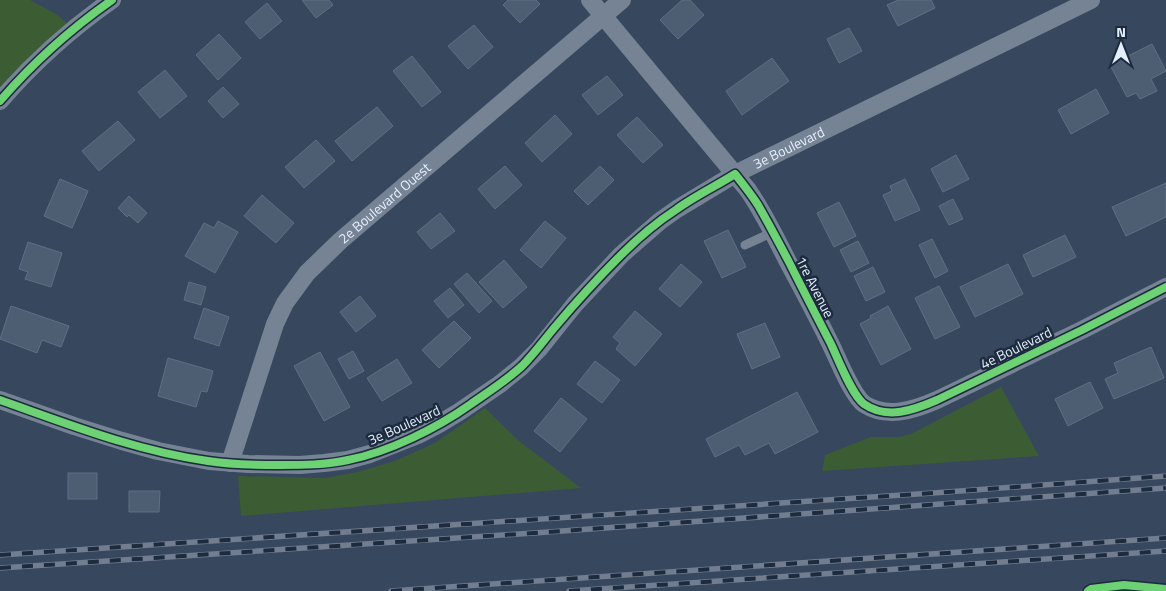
<svg xmlns="http://www.w3.org/2000/svg" width="1166" height="591" font-family="'Titillium Web',sans-serif">
	<rect width="100%" height="100%" fill="#36475e"/>
	<g fill="#3c5d34">
		<polygon points="0,0 30,0 56,14 67,23 0,87"/>
		<polygon points="1001,387 1039,456 822,471 825,455 871,437 899,437 911,434"/>
		<polygon points="485,408 519,441 581,488 241,516 238,476 325,478 358,472 395,461 435,443"/>
	</g>
	<g fill="#4d5d72" stroke="#616f82">
		<polygon points="302,0 329,0 333,5 316,18"/>
		<polygon points="508,0 536,0 540,4 520,23 503,5"/>
		<polygon points="682,0 690,0 704,15 678,39 660,20"/>
		<polygon points="898,0 931,0 935,8 898,26 887,5"/>
		<polygon points="267,3 282,21 260,39 245,22"/>
		<polygon points="474,25 493,47 468,69 448,46"/>
		<polygon points="849,28 862,51 839,63 827,39"/>
		<polygon points="219,34 241,58 218,80 196,55"/>
		<polygon points="1152,44 1166,71 1151,79 1157,91 1140,99 1136,93 1127,97 1110,65"/>
		<polygon points="412,56 441,92 422,107 393,71"/>
		<polygon points="772,58 789,81 742,115 726,91"/>
		<polygon points="165,70 187,96 160,118 138,92"/>
		<polygon points="607,76 623,95 598,115 582,95"/>
		<polygon points="223,87 239,104 223,118 208,101"/>
		<polygon points="1096,89 1109,113 1071,134 1058,110"/>
		<polygon points="377,107 393,126 352,161 335,141"/>
		<polygon points="555,115 572,134 542,162 525,143"/>
		<polygon points="637,117 663,145 643,163 617,135"/>
		<polygon points="118,121 135,140 99,171 82,151"/>
		<polygon points="316,140 335,161 304,188 285,167"/>
		<polygon points="956,155 969,179 943,192 931,169"/>
		<polygon points="505,166 522,185 495,209 478,189"/>
		<polygon points="600,166 614,180 588,205 574,191"/>
		<polygon points="60,179 88,191 72,228 44,216"/>
		<polygon points="905,179 920,210 895,221 883,195 892,191 890,186"/>
		<polygon points="1166,183 1166,217 1126,236 1112,207"/>
		<polygon points="262,195 294,223 276,243 244,216"/>
		<polygon points="129,196 147,213 138,223 129,215 127,217 118,208"/>
		<polygon points="953,199 963,219 949,225 939,206"/>
		<polygon points="839,202 856,236 834,247 817,213"/>
		<polygon points="440,213 455,231 431,249 417,232"/>
		<polygon points="218,221 238,232 215,273 185,256 204,223 214,228"/>
		<polygon points="545,221 566,238 541,268 520,250"/>
		<polygon points="728,230 746,267 722,278 704,241"/>
		<polygon points="1065,235 1076,257 1033,277 1023,255"/>
		<polygon points="932,239 948,271 935,278 919,245"/>
		<polygon points="858,241 869,263 851,272 840,250"/>
		<polygon points="28,242 62,253 51,287 25,279 28,272 19,269"/>
		<polygon points="504,260 527,287 503,308 479,282"/>
		<polygon points="681,264 702,282 680,307 659,289"/>
		<polygon points="1008,264 1023,294 975,317 960,287"/>
		<polygon points="873,267 885,292 866,301 854,276"/>
		<polygon points="467,273 492,301 479,313 454,284"/>
		<polygon points="189,282 206,287 201,305 184,300"/>
		<polygon points="939,286 960,327 935,339 915,298"/>
		<polygon points="450,288 464,305 448,318 434,301"/>
		<polygon points="360,296 376,316 356,332 340,312"/>
		<polygon points="11,306 69,326 61,347 42,340 37,353 0,339"/>
		<polygon points="888,306 911,349 881,365 860,324 871,318 870,316"/>
		<polygon points="204,308 229,317 219,346 194,338"/>
		<polygon points="635,311 662,334 635,366 616,349 620,343 613,337"/>
		<polygon points="454,321 471,338 439,368 422,350"/>
		<polygon points="765,323 780,357 752,369 737,334"/>
		<polygon points="1151,347 1164,378 1114,399 1105,379 1118,373 1114,363"/>
		<polygon points="353,351 364,371 349,379 338,359"/>
		<polygon points="320,352 350,407 324,421 294,366"/>
		<polygon points="168,358 213,371 207,392 201,391 196,407 158,396"/>
		<polygon points="397,359 412,383 382,401 367,378"/>
		<polygon points="595,361 620,380 602,403 577,384"/>
		<polygon points="1090,382 1103,408 1068,426 1055,399"/>
		<polygon points="797,392 818,432 775,454 769,443 745,455 739,445 715,457 706,439"/>
		<polygon points="561,398 587,419 560,452 534,431"/>
		<rect x="68" y="473" width="29" height="26"/>
		<polygon points="129,491 160,491 159,512 129,512"/>
	</g>
	<g fill="none" stroke-linecap="round" stroke-linejoin="round">
		<polyline stroke="#768395" stroke-width="9" points="745,245 773,232"/>
		<g stroke="#768395" stroke-width="18">
			<path d="M 590,0 L 748,190 C 763,212 775,236 787,260 C 802,288 817,316 831,345 C 838,359 852,395 864,404 C 887,419 914,410 937,400 L 1082,330 L 1166,287"/>
			<path d="M 0,101 C 31,65 72,28 112,0"/>
			<path id="s1" d="M 0,400 L 74,426 L 122,441 L 158,451 L 209,461 L 248,464 L 300,465 L 324,463 L 348,460 L 370,454 L 418,435 L 439,424 L 459,412 L 500,384 L 521,367 L 539,349 L 575,304 L 621,255 L 660,221 L 677,209 L 735,174 L 1091,0"/>
			<path id="s2" d="M 230,463 L 275,324 L 285,303 L 307,273 L 340,241 L 622,0"/>
		</g>
		<g stroke="#727e8f" stroke-width="5.5">
			<g id="rail">
				<polyline points="0,555 933,493 1166,476"/>
				<polyline points="0,568 534,533 1166,488"/>
				<polyline points="391,591 1166,538"/>
				<polyline points="569,591 1166,551"/>
			</g>
		</g>
		<use href="#rail" stroke="#1d2b3e" stroke-width="4" stroke-dasharray="11" stroke-linecap="butt"/>
		<g stroke="#1d2b3e" stroke-width="11">
			<g id="cycleway">
				<path d="M 0,101 C 31,65 72,28 112,0"/>
				<path d="M 0,400 C 68,424 136,451 208,461 C 232,465 256,465 280,465 C 303,465 325,465 348,460 C 389,452 437,428 471,404 C 488,392 507,380 522,366 C 534,354 544,340 555,327 C 576,302 598,278 621,255 C 638,238 657,222 677,209 C 695,196 716,186 735,174 C 743,184 751,194 758,205 C 769,224 779,243 789,262 C 803,290 817,317 831,344 C 838,359 852,395 864,404 C 887,420 914,410 937,400 L 1082,330 L 1166,287"/>
				<polyline points="1088,591 1091,589 1124,585 1166,589"/>
			</g>
		</g>
		<use href="#cycleway" stroke="#6cd273" stroke-width="8"/>
	</g>
	<g text-anchor="middle" stroke-width="5" stroke-linejoin="round" paint-order="stroke">
		<g font-size="14" fill="#e4effe" stroke="#1d2b3e">
			<text dy="5" stroke="none"><textPath href="#s1" startOffset="906">3e Boulevard</textPath></text>
			<text dy="5" stroke="none"><textPath href="#s2" startOffset="311">2e Boulevard Ouest</textPath></text>
			<text transform="translate(815 287) rotate(63)" y="5">1re Avenue</text>
			<text transform="translate(1016 348) rotate(-26)" y="5">4e Boulevard</text>
			<text transform="translate(404 425) rotate(-24)" y="5">3e Boulevard</text>
		</g>
	</g>
	<g transform="translate(1121 45)" stroke="#1d2b3e" stroke-width="4" paint-order="stroke">
	<path d="M0-4L9 19L0 12L-9 19Z" fill="#e4effe"/>
	<text y="-8" font-size="14" font-weight="bold" text-anchor="middle" fill="#e4effe">N</text>
	</g>
</svg>
